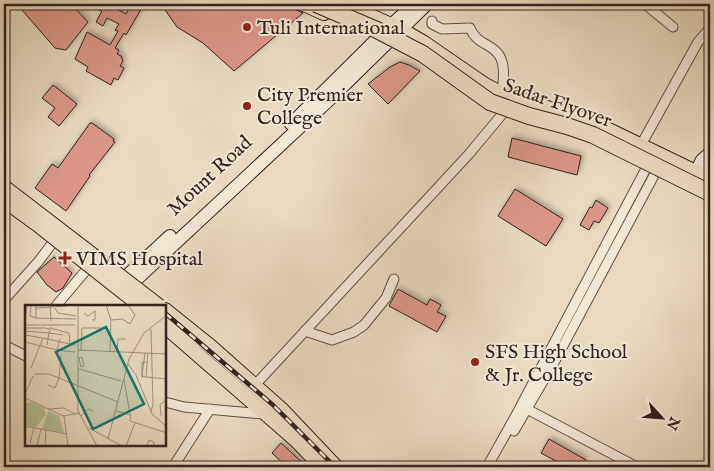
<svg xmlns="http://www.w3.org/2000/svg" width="714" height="471" font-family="'IM FELL English',serif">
	<defs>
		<filter id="shadow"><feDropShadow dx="2.5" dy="-2.5" stdDeviation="2.5" flood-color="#0004"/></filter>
	</defs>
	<rect width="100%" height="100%" fill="#e9dabf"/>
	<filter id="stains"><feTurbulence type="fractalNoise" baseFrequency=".004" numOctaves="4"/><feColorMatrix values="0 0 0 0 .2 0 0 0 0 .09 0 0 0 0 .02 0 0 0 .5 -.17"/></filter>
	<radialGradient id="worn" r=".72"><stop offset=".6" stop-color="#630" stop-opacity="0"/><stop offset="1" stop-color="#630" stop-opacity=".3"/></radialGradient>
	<g fill="#da9787" stroke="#32231c" filter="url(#shadow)">
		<polygon points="29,4 71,4 88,22 66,50 55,48 22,10"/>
		<polygon points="102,4 115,4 113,7 126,14 132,4 144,4 126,35 124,33 115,48 119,50 117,54 121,56 123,61 120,66 124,68 118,80 114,78 111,85 86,71 88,67 75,59 87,32 110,45 118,31 115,30 119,24 107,18 103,26 96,22 102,11 99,10"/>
		<polygon points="161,4 283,4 303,13 234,71 203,43 177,27"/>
		<polygon points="400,62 409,65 420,71 388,104 368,84 390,67"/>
		<polygon points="53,85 77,104 59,126 48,117 55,108 42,98"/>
		<polygon points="90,123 92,123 114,139 113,141 115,142 89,175 90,176 66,211 35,188 52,164 58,168"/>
		<polygon points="512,138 581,156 577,175 508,157"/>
		<polygon points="515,189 563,219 546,246 498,216"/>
		<polygon points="596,200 608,208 599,223 594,221 589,230 580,225 590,207 592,208"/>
		<polygon points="54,257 72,273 63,288 56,292 47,285 37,272"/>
		<polygon points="398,289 427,305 430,299 441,305 437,312 446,316 437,332 389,306"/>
		<polygon points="549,439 586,460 581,467 567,467 541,453"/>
		<polygon points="281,443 307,467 287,467 272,453"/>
	</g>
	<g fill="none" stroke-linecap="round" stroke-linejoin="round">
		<g stroke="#605145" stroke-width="11">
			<g id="street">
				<polyline points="645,4 673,27"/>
				<path d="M 432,21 L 432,24 L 442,29 L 470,28 C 477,45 491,43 499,55 C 506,65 503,83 502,94"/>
				<polyline points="641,145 698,42 710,28"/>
				<polyline points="4,300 38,262 54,241"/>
				<polyline points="56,306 87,269"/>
				<polyline points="305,331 332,340 354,332 364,325 386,298 394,279"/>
				<polyline points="4,345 26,356"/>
				<polyline points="256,384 469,154 504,112"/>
				<polyline points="165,402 184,407 263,414"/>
				<polyline points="523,407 637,467"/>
				<polyline points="514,431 556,359 659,166"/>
				<polyline points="173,467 210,409"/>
				<polyline points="487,467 515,417 650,161"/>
			</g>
		</g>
		<g stroke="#32231c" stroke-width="14">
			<g id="secondary">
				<polyline points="291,124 391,25 415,4"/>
				<polyline points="696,172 702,160 710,153"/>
				<polyline points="117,285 170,236"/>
				<polyline points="124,291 330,99 427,4"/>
			</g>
		</g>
		<g stroke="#32231c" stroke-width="16">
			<g id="primary">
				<polyline points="304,4 324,13"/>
				<polyline points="343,4 400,29 424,43 485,85 502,94 592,122 710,179"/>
				<polyline points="165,310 211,347 282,410 336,467"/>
				<polyline points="165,326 296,440 322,467"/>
			</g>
		</g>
		<use href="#street" stroke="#f1e7d5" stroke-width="9"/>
		<use href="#secondary" stroke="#f1e7d5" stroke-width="12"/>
		<use href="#primary" stroke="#e9dabf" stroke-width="14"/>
		<g stroke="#32231c" stroke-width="4.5">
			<g id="rail">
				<polyline points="4,189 157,306"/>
				<polyline points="165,313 273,405 335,467"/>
			</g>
		</g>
		<use href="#rail" stroke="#f1e7d5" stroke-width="2.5" stroke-dasharray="8" stroke-linecap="butt"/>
		<g stroke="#32231c" stroke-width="16" stroke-linecap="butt">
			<g id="primary-bridge">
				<polyline points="4,187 159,306"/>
				<polyline points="4,200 37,224 141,306"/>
			</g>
		</g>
		<g stroke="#32231c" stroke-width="18" stroke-linecap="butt">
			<polyline id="highway-bridge" points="316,4 377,30 423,54 490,102 529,116 567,126 593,135 710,193"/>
		</g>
		<use href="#primary-bridge" stroke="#e9dabf" stroke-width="14"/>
		<use href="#highway-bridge" stroke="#e9dabf" stroke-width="16"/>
	</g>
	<g fill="#8f2418" stroke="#f1e7d5" stroke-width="2">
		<circle cx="247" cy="27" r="5"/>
		<circle cx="247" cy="106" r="5"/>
		<path d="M62.5 250.5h5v5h5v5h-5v5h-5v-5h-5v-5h5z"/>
		<circle cx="475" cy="362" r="5"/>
	</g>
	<g text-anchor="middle" stroke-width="4" stroke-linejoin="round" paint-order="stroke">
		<g font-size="20" fill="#32231c" stroke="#f1e7d5" text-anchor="start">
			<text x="257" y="34">Tuli International</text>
			<text x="257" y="101">City Premier<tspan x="257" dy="23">College</tspan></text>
			<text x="76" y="265">VIMS Hospital</text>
			<text x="485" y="358">SFS High School<tspan x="485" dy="23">&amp; Jr. College</tspan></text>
		</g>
		<g font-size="20" fill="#32231c" stroke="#f1e7d5">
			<text transform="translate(558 102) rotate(19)" y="7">Sadar Flyover</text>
			<text transform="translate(209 175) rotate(-43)" y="7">Mount Road</text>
		</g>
	</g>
	<g transform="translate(25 305)">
		<rect width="141" height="141" fill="#e9dabf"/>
		<path d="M 6,97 L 19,103 L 21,110 L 11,122 L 0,120 L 0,98 ZM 23,106 L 34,111 L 39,128 L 17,124 Z" fill="#b2c195"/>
		<path fill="none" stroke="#a0917e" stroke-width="1" d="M 6,0 L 5,11 L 11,13 L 11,0M 25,0 L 26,16M 53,0 L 53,106 L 72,141M 81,0 L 86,15 L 85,46M 11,3 L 42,1M 30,3 L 33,8 L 51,11M 59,8 L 63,11 L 70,6 L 70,15 L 67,15M 11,13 L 51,14M 86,15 L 97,14 L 105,19 L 110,10 L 103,0M 0,19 L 2,0M 0,20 L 50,20M 0,23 L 20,23 L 25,24 L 24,28 L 38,30M 25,23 L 44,28 L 45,38M 0,26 L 24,28 L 22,40M 0,30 L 17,33M 35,34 L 32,45 L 50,47M 0,37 L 32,45M 53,45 L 142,49M 56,45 L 57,23 L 76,23M 92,46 L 93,34 L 101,34M 120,48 L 117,71 L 121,72M 123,48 L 121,72 L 142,74M 57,52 L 59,61 L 56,62 L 54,53 ZM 103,59 L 111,70 L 127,109 L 142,122M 6,63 L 18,33 L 50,40M 54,64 L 96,76M 10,69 L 24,69 L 93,97M 117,73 L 117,57 L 121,57M 34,74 L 36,50M 99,74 L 105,109M 23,80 L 30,83 L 34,73M 0,89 L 8,71M 0,93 L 38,111 L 55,108M 23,104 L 39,103 L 50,109M 91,106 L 106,110 L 105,116 L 142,128M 126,106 L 128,100 L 126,24M 39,111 L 43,141M 56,111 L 63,104 L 68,106M 136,111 L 135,99 L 142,95M 0,121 L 42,129M 64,123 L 97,141M 83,134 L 104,54 L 119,28 L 142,10M 5,138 L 9,123M 12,141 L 16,124M 20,141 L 21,125M 101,141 L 110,118M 122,141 L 124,135 L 129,137 L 129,141"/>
		<path fill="#0f766e" fill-opacity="0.15" stroke="#0f766e" stroke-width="2.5" d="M 81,22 L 119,99 L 68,124 L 31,47 Z"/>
		<rect width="141" height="141" fill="none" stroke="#32231c" stroke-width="2.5"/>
	</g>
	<rect width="714" height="471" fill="none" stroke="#e9dabf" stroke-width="20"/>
	<rect x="5" y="5" width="704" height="461" fill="none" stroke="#32231c" stroke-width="2.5"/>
	<rect x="10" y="10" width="694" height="451" fill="none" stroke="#32231c"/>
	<g transform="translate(662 418) rotate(116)" stroke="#f1e7d5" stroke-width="4" paint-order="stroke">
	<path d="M0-4L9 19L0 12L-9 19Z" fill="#32231c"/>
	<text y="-8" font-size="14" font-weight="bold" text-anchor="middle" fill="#32231c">N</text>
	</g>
	<rect width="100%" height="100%" filter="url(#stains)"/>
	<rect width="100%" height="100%" fill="url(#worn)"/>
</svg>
